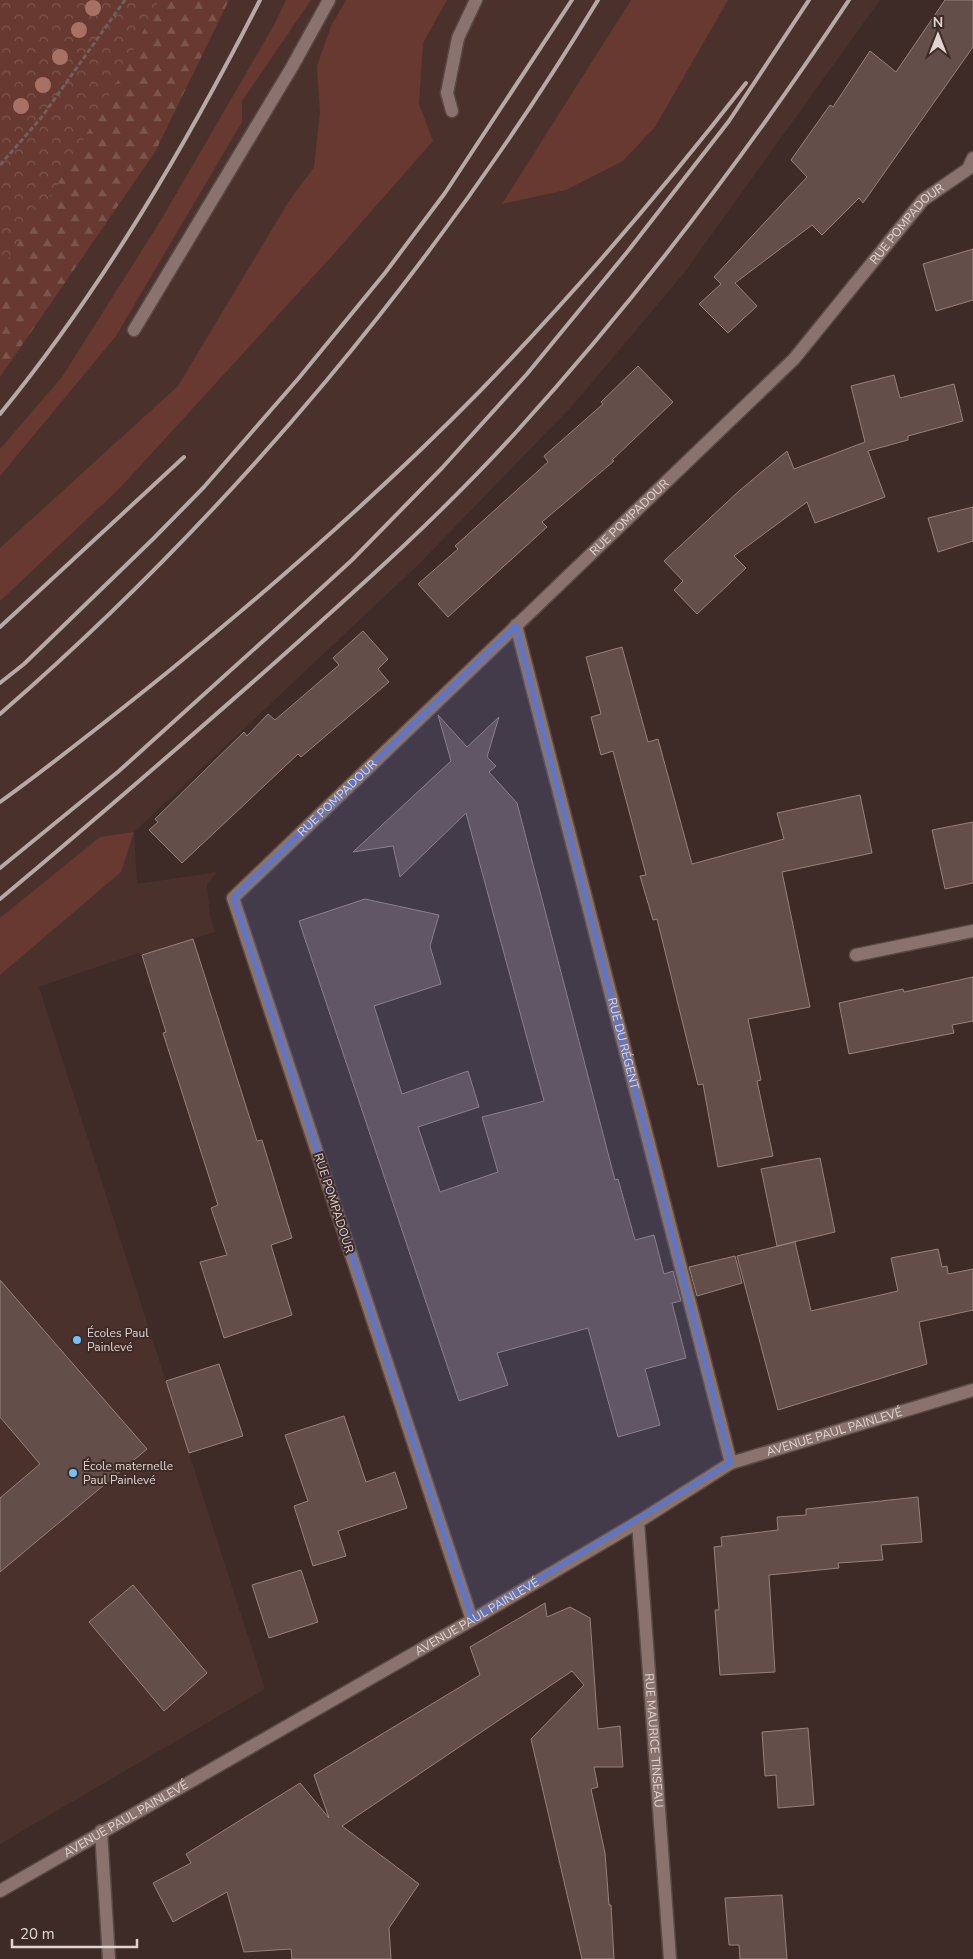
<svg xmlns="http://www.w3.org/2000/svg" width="973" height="1959" font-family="'Nunito Sans',sans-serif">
	<defs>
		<pattern id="forest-firs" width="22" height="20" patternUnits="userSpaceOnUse" patternTransform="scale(1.25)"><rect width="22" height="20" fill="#673930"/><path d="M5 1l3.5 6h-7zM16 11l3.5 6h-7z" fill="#7c554d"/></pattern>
		<pattern id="park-crowns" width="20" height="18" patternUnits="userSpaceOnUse" patternTransform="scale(1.25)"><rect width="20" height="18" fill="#673930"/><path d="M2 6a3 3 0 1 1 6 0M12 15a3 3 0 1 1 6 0" fill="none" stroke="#7c554d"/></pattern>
	</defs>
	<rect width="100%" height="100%" fill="#3e2b27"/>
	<polygon fill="#4b312c" points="159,0 880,0 684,273 573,405 419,564 134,832 137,884 217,872 207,885 210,916 215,932 142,955 138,953 39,987 265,1689 0,1844 0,271"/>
	<g fill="#673930">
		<polygon points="286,0 311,0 242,101 242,122 116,336 0,476 0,449 62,377 161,220 274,25"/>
		<polygon points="346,0 447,0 423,43 419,104 433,141 332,256 119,489 0,601 0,548 178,386 289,201 314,167 320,112 317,66 331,26"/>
		<polygon points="631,0 728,0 655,127 623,161 566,190 502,204"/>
		<polygon points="134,832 121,872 0,975 0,918 100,837"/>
	</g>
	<polygon fill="url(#forest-firs)" points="156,0 229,0 155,152 0,377 0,201"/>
	<polygon fill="url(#park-crowns)" points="0,0 159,0 121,75 57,185 0,271"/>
	<g fill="#634e49" stroke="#98817c">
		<polygon points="945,0 973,0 973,47 863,203 859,198 822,235 812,225 735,283 757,306 728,333 699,304 721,284 714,277 807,177 791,160 830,105 833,107 870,51 896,72"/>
		<polygon points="973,249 973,300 936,311 923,264"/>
		<polygon points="638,366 673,402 612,460 614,461 542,522 547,527 448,617 418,584 458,549 455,546 548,462 544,456 603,404 601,402"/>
		<polygon points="894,375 900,398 954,384 963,421 908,436 908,440 868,451 885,497 815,523 807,502 734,556 746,568 697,614 674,590 683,581 664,561 739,491 787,451 794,469 865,442 851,386"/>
		<polygon points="973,507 973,541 938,552 928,518"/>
		<polygon points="363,631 388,659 378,669 389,682 301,757 298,754 182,863 149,830 158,822 155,819 244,732 247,736 268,714 275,720 339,665 333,658"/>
		<polygon points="622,647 648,742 658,739 692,864 784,839 777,813 860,795 872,853 782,872 810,1007 748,1019 761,1080 757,1081 773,1156 718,1167 703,1084 698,1085 657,919 653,920 640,876 646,875 613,751 601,755 591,717 601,714 586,657"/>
		<polygon points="438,715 467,747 499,717 487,757 496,766 489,772 517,803 615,1180 618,1179 635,1240 654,1235 664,1274 673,1271 681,1301 672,1303 686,1358 645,1369 660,1425 618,1437 588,1328 497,1353 508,1385 459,1401 299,921 365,899 439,915 430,946 441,984 374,1006 402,1094 468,1071 479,1107 418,1127 440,1192 498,1172 482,1117 544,1101 466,813 400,877 393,846 353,852 451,761"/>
		<polygon points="973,822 973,883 945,889 932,830"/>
		<polygon points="193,939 257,1141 262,1140 292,1238 271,1245 292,1315 224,1338 200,1262 227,1255 211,1208 218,1205 163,1033 166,1032 142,955"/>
		<polygon points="973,977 973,1021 952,1025 954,1033 849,1054 839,1003 903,989 904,992"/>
		<polygon points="820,1158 835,1232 777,1246 761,1169"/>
		<polygon points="795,1242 811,1311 898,1291 891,1258 938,1249 942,1267 947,1266 948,1274 973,1269 973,1310 919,1322 927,1364 778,1410 737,1256"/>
		<polygon points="735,1256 742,1283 697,1296 689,1267"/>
		<polygon points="0,1280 147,1449 0,1572 0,1498 40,1464 0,1417"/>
		<polygon points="219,1364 243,1436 189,1453 166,1381"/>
		<polygon points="344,1416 366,1482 395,1472 407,1508 338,1531 346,1556 313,1566 294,1506 308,1501 285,1435"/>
		<polygon points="918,1497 922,1542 881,1545 883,1560 838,1563 839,1568 769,1575 775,1672 720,1675 715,1610 719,1610 714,1547 722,1546 721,1537 778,1530 777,1517 806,1515 806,1509"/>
		<polygon points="301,1570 318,1622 269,1638 252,1585"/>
		<polygon points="133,1585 207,1673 164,1711 89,1622"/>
		<polygon points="545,1603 547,1617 570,1607 590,1618 598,1729 620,1726 623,1767 594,1767 598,1787 591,1789 605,1853 609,1905 611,1905 614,1959 582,1959 531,1739 584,1685 572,1671 342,1826 419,1884 389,1928 391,1959 292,1959 291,1949 244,1952 227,1892 173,1922 153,1883 191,1863 186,1854 300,1783 329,1818 314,1775 480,1675 470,1647"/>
		<polygon points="808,1728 814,1805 778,1808 776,1775 765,1776 762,1732"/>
		<polygon points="782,1895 787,1959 740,1959 739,1945 729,1945 725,1898"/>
	</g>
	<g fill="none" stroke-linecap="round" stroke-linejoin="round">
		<g stroke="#594946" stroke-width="15">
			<g id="service">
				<polyline points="452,111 447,93 458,38 476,0"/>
				<polyline points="134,330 292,67 329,0"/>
			</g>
		</g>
		<g stroke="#594946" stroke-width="15">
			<g id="minor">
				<path id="s1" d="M 516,625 L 731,1463"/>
				<polyline points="856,955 973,931"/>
				<path id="s2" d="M 638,1522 L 670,1959"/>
				<path id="s3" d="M 472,1620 L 233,898 L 794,359 L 923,200 L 968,169 L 973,158"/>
				<polyline points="101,1831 109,1959"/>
				<path id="s4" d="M 0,1891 L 472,1620 L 638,1522 L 731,1463 L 973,1390"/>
			</g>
		</g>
		<polyline stroke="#705f5c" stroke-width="3" stroke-dasharray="5 2.5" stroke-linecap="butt" points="0,165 41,118 125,0"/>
		<use href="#service" stroke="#8a736e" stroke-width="12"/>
		<use href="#minor" stroke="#8a736e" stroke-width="12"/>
		<g stroke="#b7aaa6" stroke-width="4">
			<path d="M 0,414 C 103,288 186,145 260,0"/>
			<polyline points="0,627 184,457"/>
			<polyline points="0,683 24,664 153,539 204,487 298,379 385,273 445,193 572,0"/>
			<path d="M 0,714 C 235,510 437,266 598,0"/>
			<path d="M 0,802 C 58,760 113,716 169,671 C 277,583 382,491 480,391 C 574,294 662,191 746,83"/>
			<polyline points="0,868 119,771 303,605 352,560 442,468 527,374 628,251 729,121 809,0"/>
			<path d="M 0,899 C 95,820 187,740 279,659 C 362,585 444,512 518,430 C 640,295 749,151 849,0"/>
		</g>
	</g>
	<g fill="#a87165">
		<circle cx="93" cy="8" r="8"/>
		<circle cx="79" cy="30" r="8"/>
		<circle cx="60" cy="57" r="8"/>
		<circle cx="43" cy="85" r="8"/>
		<circle cx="21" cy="106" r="8"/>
	</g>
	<path fill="#5876d6" fill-opacity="0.2" stroke="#5876d6" stroke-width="4" stroke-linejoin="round" d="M 516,625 L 731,1463 L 472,1620 L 233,898 Z"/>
	<g fill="#77c0f7" stroke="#3e2b27" stroke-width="2">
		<circle cx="77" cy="1340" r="5"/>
		<circle cx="73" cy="1473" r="5"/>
	</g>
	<g text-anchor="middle" stroke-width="4" stroke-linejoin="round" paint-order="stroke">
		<g font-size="12" fill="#e0d4d1" stroke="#3e2b27">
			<text dy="4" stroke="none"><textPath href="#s3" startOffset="1715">RUE POMPADOUR</textPath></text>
			<text dy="4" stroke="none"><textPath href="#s3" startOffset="1310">RUE POMPADOUR</textPath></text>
			<text dy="4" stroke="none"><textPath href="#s3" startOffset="905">RUE POMPADOUR</textPath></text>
			<text dy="4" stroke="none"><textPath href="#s1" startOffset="432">RUE DU RÉGENT</textPath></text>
			<text transform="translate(334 1203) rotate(72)" y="4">RUE POMPADOUR</text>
			<text dy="4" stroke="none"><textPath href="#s4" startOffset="955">AVENUE PAUL PAINLEVÉ</textPath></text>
			<text dy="4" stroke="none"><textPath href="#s4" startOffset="550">AVENUE PAUL PAINLEVÉ</textPath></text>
			<text dy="4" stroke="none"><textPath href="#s2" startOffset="219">RUE MAURICE TINSEAU</textPath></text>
			<text dy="4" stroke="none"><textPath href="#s4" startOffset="145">AVENUE PAUL PAINLEVÉ</textPath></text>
		</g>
		<g font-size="12" fill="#e0d4d1" stroke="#3e2b27" text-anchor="start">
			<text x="87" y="1337">Écoles Paul<tspan x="87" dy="14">Painlevé</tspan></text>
			<text x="83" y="1470">École maternelle<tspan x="83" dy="14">Paul Painlevé</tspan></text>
		</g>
	</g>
	<g transform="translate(938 35)" stroke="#3e2b27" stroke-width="4" paint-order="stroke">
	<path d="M0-4L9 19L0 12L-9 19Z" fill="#e0d4d1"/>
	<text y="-8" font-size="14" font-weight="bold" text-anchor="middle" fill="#e0d4d1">N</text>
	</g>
	<path d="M12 1939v8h125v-8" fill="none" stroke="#e0d4d1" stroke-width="2.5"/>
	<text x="20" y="1939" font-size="15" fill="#e0d4d1" stroke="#3e2b27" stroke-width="4" paint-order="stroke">20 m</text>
</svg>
